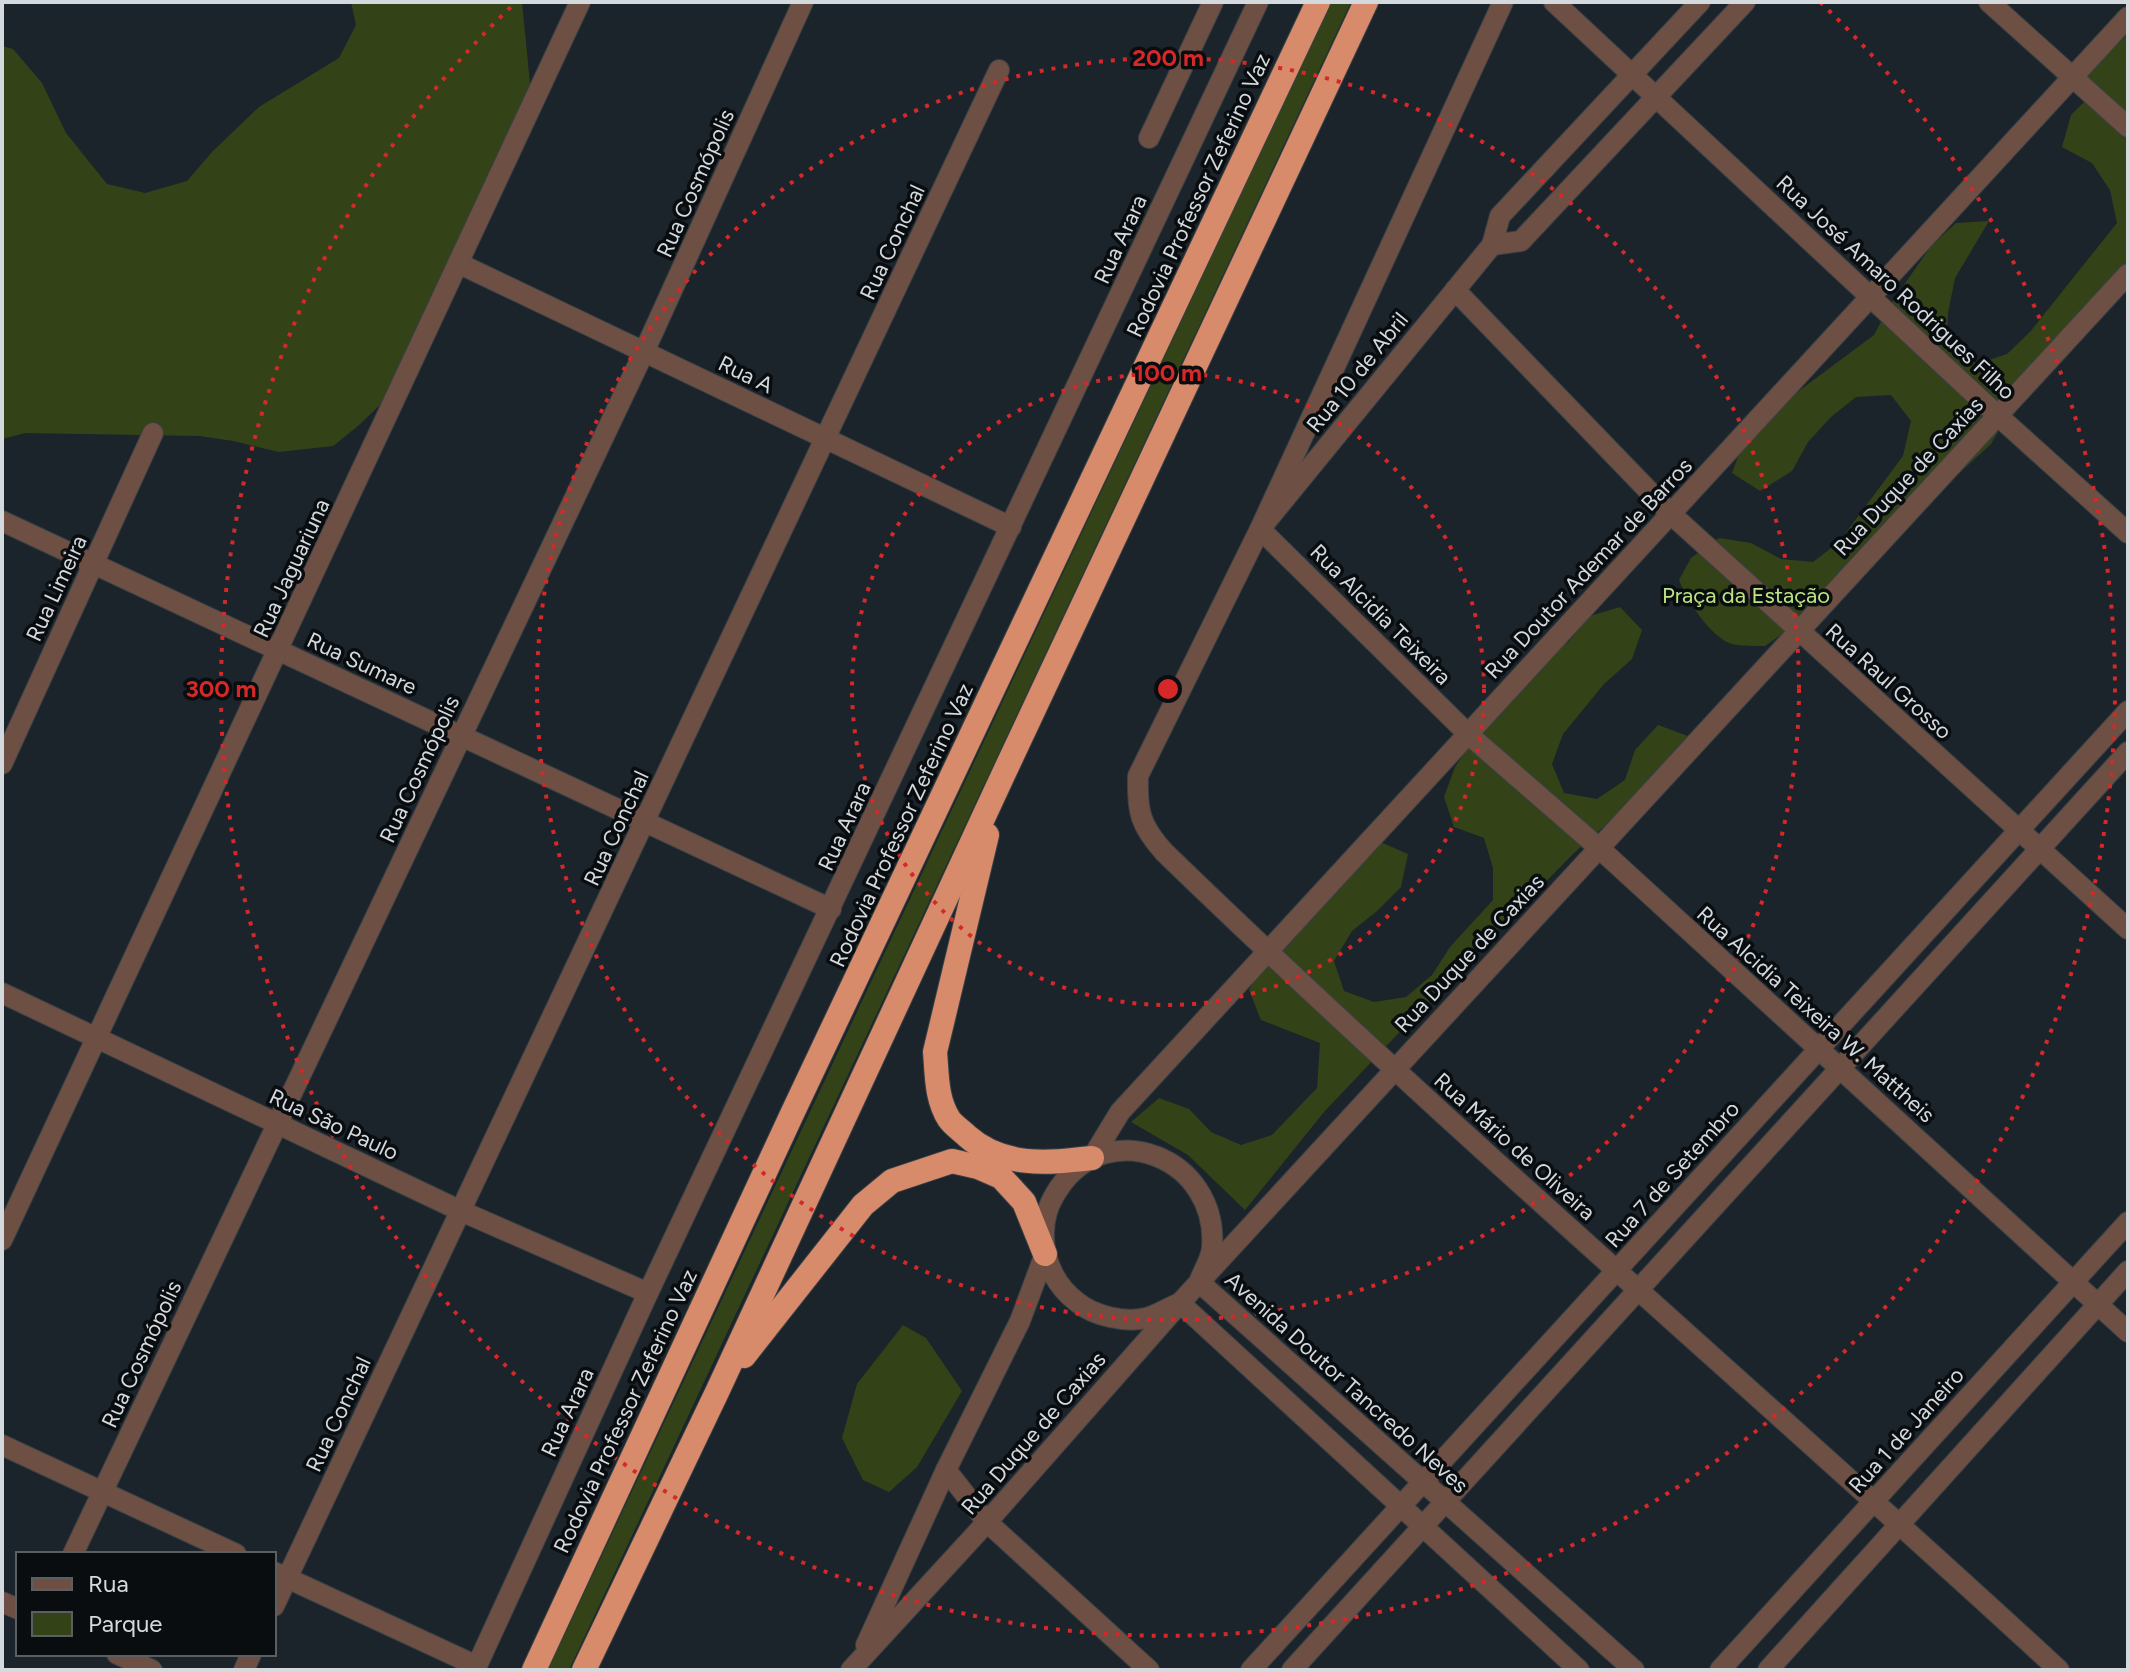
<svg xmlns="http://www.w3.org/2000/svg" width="2130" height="1672" font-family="Figtree,sans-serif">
	<rect width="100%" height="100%" fill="#1b242b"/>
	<g fill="#334317">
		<polygon points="351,2 522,2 531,94 384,401 358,426 333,446 279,452 233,441 200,436 25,433 2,439 2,46 13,49 42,83 66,133 107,184 145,193 187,181 212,152 259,107 339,58 356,25"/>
		<polygon points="1331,2 1351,2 569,1670 548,1670"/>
		<path d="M 2128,33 L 2128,287 L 2011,409 L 1991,444 L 1792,627 L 1765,646 C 1755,646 1742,646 1732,644 C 1711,638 1687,600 1679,580 L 1691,558 L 1719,538 L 1751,543 L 1781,559 L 1813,562 L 1839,542 L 1903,456 L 1911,421 L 1891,395 L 1856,397 L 1831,417 L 1808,442 L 1792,471 L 1760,491 L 1732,473 L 1743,443 L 1788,399 L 1874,335 L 1890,305 L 1931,246 L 1956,223 L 1989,221 L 1955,278 L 1948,313 L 1947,346 L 1977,364 L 2007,354 L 2030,332 L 2117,223 L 2110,190 L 2092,163 L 2062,147 L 2071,115 L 2095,91 L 2082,78 Z"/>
		<polygon points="1620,607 1642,630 1632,659 1604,684 1563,734 1552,764 1564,793 1597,799 1625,780 1635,750 1658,725 1688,736 1608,823 1574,853 1446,983 1324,1112 1245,1210 1188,1155 1131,1122 1159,1098 1189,1109 1211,1132 1241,1145 1272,1135 1317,1088 1320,1043 1261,1020 1249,990 1266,960 1378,841 1408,854 1401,887 1377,911 1352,931 1334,961 1344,991 1374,1002 1406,997 1432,975 1450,947 1493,900 1493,868 1484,838 1454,827 1444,797 1455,767 1473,740 1544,663 1569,641 1590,616"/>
		<polygon points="903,1325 926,1338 962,1391 917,1467 889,1492 863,1480 842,1438 857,1384"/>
	</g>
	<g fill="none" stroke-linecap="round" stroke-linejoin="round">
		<g stroke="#384147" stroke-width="22">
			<g id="minor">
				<path d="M 1503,2 L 1260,529 L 1138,776 C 1137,812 1140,825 1164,852 C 1454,1133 1762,1396 2059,1670"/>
				<polyline points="1554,2 1997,415 2128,533"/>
				<polyline points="1700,2 1500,216 1492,245 1260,529 1468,734 1599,848 2128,1332"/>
				<polyline points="1989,2 2128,127"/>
				<polyline points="1149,138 1213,2"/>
				<polyline points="1492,245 1521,241 1745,2"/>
				<polyline points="460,264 1011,527"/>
				<polyline points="1455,290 1671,514 2128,929"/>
				<polyline points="2,521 831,909"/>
				<polyline points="2,764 153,433"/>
				<polyline points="2,993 461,1211 648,1293"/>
				<polyline points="1092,1158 1120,1112 2128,17"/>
				<polyline points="2,1240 580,2"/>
				<polyline points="2,1445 236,1554"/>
				<polyline points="946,1470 987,1522 1149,1670"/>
				<polyline points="73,1554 644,352 803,2"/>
				<polyline points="274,1572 477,1666"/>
				<polyline points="2,1602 18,1609"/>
				<polyline points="274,1606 999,70"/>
				<polyline points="866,1645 946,1470 1020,1321 1045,1254"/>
				<polyline points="117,1654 152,1670"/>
				<polyline points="244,1670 251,1654"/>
				<polyline points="475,1670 648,1293 1258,2"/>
				<polyline points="851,1670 987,1522 1180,1303 2128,274"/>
				<polyline points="1251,1670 2128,711"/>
				<polyline points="1292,1670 2128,752"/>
				<path d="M 1579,1670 L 1180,1303 C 1169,1307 1158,1315 1146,1318 C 1125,1323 1094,1316 1077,1302 C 1057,1287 1045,1264 1044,1239 C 1043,1219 1048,1204 1059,1188 C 1109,1114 1219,1158 1212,1248 C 1211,1259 1203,1271 1199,1282 L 1634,1670"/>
				<polyline points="1720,1670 2128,1222"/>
				<polyline points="1768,1670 2128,1271"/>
			</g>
		</g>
		<g stroke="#384147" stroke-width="26">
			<g id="highway">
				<path d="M 987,835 L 935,1052 C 937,1074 936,1099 949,1119 C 953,1125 962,1131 967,1136 C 1003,1168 1048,1163 1092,1158"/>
				<polyline points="744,1356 863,1205 892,1181 952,1161 978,1167 1001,1177 1024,1202 1045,1254"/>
				<polyline points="534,1670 792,1114 1318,2"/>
				<polyline points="584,1670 718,1390 1004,773 1366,2"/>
			</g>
		</g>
		<use href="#minor" stroke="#6e4f43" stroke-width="20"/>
		<use href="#highway" stroke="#d78b6b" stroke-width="24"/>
	</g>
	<g fill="none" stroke="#d62828" stroke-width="4" stroke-dasharray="4 8">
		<circle cx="1168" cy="689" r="316"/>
		<circle cx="1168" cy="689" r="631"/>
		<path d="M1820 2A947 947 0 1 1 516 2"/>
	</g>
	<g text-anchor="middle" stroke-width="7" stroke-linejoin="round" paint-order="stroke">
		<g font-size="22" fill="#d3d9dd" stroke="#090d10">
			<text transform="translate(695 183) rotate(-66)" y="8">Rua Cosmópolis</text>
			<text transform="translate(1198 195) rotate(-65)" y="8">Rodovia Professor Zeferino Vaz</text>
			<text transform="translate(1120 239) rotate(-65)" y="8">Rua Arara</text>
			<text transform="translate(892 242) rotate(-65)" y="8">Rua Conchal</text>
			<text transform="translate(1896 287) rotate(43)" y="8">Rua José Amaro Rodrigues Filho</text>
			<text transform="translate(1357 372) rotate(-51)" y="8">Rua 10 de Abril</text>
			<text transform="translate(746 374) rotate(26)" y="8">Rua A</text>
			<text transform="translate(1908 476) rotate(-47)" y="8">Rua Duque de Caxias</text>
			<text transform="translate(291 568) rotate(-65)" y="8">Rua Jaguariuna</text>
			<text transform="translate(1588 568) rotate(-47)" y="8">Rua Doutor Ademar de Barros</text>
			<text transform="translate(56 588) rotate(-65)" y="8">Rua Limeira</text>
			<text transform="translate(1381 614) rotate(45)" y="8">Rua Alcidia Teixeira</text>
			<text transform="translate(362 663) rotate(25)" y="8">Rua Sumare</text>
			<text transform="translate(1889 681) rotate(42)" y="8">Rua Raul Grosso</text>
			<text transform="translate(419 769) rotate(-65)" y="8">Rua Cosmópolis</text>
			<text transform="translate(901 825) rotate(-65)" y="8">Rodovia Professor Zeferino Vaz</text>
			<text transform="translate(844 826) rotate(-65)" y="8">Rua Arara</text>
			<text transform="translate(616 828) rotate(-65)" y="8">Rua Conchal</text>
			<text transform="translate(1469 953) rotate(-47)" y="8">Rua Duque de Caxias</text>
			<text transform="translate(1816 1014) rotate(42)" y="8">Rua Alcidia Teixeira W. Mattheis</text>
			<text transform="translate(334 1124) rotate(25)" y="8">Rua São Paulo</text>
			<text transform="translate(1515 1146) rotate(42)" y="8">Rua Mário de Oliveira</text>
			<text transform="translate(1672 1174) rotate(-48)" y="8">Rua 7 de Setembro</text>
			<text transform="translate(141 1354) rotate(-65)" y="8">Rua Cosmópolis</text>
			<text transform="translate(1347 1382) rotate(42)" y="8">Avenida Doutor Tancredo Neves</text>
			<text transform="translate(625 1411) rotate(-65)" y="8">Rodovia Professor Zeferino Vaz</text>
			<text transform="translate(567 1412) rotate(-65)" y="8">Rua Arara</text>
			<text transform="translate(338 1414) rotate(-65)" y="8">Rua Conchal</text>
			<text transform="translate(1906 1430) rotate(-48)" y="8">Rua 1 de Janeiro</text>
			<text transform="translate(1033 1433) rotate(-49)" y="8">Rua Duque de Caxias</text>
		</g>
		<g font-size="22" fill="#bce482" stroke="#090d10">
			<text x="1746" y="603">Praça da Estação</text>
		</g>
	</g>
	<circle cx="1168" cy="689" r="12" fill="#d62828" stroke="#090d10" stroke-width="4"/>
	<g font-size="24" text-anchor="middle" font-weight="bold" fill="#d62828" stroke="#090d10" stroke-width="7" stroke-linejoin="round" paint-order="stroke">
		<text x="1168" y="66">200 m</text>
		<text x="1168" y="381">100 m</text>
		<text x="221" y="697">300 m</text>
	</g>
	<rect width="2130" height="1672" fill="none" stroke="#d3d9dd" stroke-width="8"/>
	<rect x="16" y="1552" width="260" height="104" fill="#090d10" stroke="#5a5f62" stroke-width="2"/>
	<rect x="32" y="1578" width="40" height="12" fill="#6e4f43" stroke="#5a5f62" stroke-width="2"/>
	<text x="88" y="1592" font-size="24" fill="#d3d9dd">Rua</text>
	<rect x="32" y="1612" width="40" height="24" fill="#334317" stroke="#5a5f62" stroke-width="2"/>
	<text x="88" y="1632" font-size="24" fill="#d3d9dd">Parque</text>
</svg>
